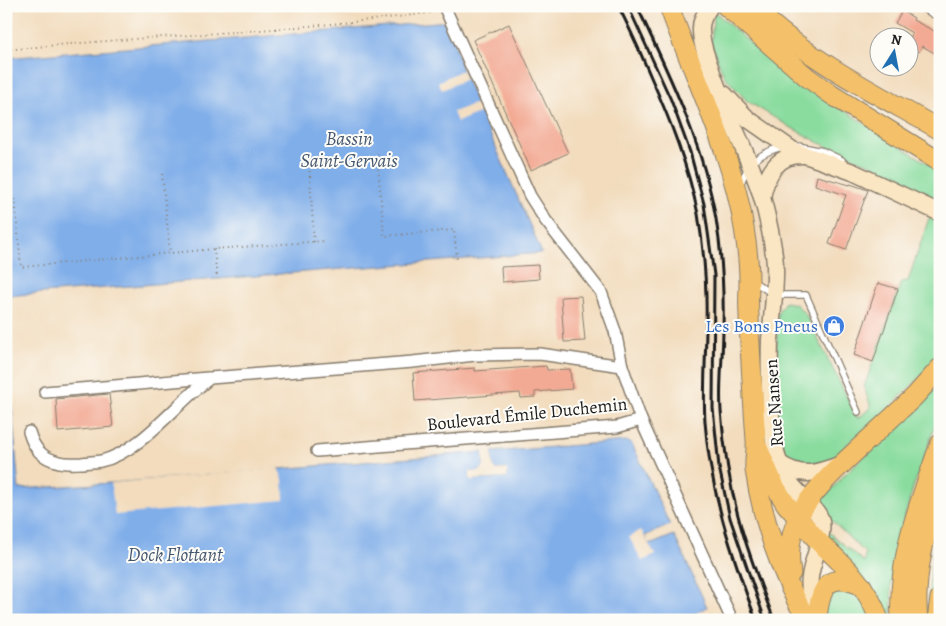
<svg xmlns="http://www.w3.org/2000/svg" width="946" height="626" font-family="Alegreya,serif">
	<rect width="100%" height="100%" fill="#fdfcf7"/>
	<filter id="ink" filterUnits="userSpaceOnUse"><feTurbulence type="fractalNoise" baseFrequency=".02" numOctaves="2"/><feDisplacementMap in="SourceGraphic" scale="10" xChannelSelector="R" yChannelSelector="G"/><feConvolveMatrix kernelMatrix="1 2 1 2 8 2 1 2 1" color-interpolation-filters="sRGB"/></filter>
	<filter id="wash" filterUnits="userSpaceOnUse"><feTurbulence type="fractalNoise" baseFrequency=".0096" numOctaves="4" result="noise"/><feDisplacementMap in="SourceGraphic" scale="20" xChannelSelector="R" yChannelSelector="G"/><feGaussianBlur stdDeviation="1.12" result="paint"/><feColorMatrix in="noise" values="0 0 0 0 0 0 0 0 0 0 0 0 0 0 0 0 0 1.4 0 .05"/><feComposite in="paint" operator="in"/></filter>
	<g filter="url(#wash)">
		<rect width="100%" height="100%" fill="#f2dcbd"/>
		<g fill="#89dc9e" stroke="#527c5d">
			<polygon points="714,11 768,59 826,99 940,171 940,202 870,164 833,150 790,127 747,101 724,76 711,43"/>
			<polygon points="929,218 940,221 940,355 934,363 887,410 843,448 829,464 812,469 790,461 779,448 774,395 778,312 785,302 796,304 806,315 858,419 871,407 864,387 901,282 908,281"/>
			<polygon points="940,385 940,412 913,488 901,530 891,575 892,620 885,620 826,538 827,531 864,562 865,553 829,518 820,502 848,471"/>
			<polygon points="940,526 940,588 933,606 933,620 927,620 932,553"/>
			<polygon points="847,588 858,594 874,620 826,620 824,611 825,600 837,589"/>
		</g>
		<g fill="#80aee9" stroke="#4e6582">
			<polygon points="449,21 462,70 542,253 6,296 6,58"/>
			<polygon points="6,341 19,489 111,483 483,452 484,466 480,471 470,472 470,480 507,478 506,469 496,470 493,466 492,452 626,441 631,443 634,448 670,525 645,536 648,544 651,543 652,544 674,535 707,607 692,615 694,620 6,620"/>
		</g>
		<g fill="#f2dcbd">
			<polygon points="462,70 466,79 442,90 438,82"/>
			<polygon points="477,103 481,112 457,122 453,112"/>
			<polygon points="483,452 485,452 487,467 481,474 472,474 473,478 505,476 504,472 495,472 490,468 489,452 492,452 493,466 496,470 507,469 507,478 470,480 470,472 480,471 484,466"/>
			<polygon points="278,468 283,479 284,500 115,515 111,483"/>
			<polygon points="641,530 655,555 642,561 629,537"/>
		</g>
		<g id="blocks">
			<g fill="#f3aa94">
				<polygon points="902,11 914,18 913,20 940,34 940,56 922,46 919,52 908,46 912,33 895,23"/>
				<polygon points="509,24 568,153 531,170 473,40"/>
				<polygon points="817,176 850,185 850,184 868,190 846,250 829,244 846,195 815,185"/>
				<polygon points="538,265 539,279 502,282 501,267"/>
				<polygon points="878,283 898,289 873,362 854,355"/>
				<polygon points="581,296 585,341 564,342 561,297"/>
				<polygon points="546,366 547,370 570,369 572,389 535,392 535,397 521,398 520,393 415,401 413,373 475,368 475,371"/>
				<polygon points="109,394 113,427 58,432 56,399"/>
			</g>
		</g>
	</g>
	<g filter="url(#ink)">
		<use href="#blocks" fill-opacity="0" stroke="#877c6c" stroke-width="1"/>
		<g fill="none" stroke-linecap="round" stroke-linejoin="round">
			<g stroke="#877c6c" stroke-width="8">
				<g id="service">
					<polyline points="918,6 940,18"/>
					<polyline points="798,146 823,151 842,160"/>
					<path d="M 740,186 C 747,163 759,153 782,147"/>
					<polyline points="753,281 774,295 806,295 858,412"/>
				</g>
			</g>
			<g stroke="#877c6c" stroke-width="14">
				<g id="minor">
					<polyline points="444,6 530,196 546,221 601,292 615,331 622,366 641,420 732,620"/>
					<polyline points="45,392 208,378"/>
					<path d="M 29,432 C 34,449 42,458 59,462 C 67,464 74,463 82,463 C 88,462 95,462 101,461 C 141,452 177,402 210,378 L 413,362 L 475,355 L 540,354 L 622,366"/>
					<polyline points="317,451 617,427 641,420"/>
				</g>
			</g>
			<g stroke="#877c6c" stroke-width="19">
				<g id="secondary">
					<path d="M 710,6 C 705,14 700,21 701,31 C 701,43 706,55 710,67 C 725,112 748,153 762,197 C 768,219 773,242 775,264 C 776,289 772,315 770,340 C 769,365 770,390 771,416 C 773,436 775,460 786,478 C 794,491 819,509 821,521 C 824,539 812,559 810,577 C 808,591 813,604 816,618"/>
					<polyline points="724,94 748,119 794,151 853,172 940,213"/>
					<path d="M 762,197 C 767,174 776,155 802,155"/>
					<path d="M 779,463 C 802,479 818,473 842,464"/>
				</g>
			</g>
			<g stroke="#877c6c" stroke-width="21">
				<g id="primary">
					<path d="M 669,6 C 695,80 732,151 744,228 C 747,246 749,264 749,281 C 749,292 748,304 749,315 C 750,357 753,398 756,440 C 757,450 754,460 755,470 C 762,519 782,577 807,620"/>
					<polyline points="938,6 940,7"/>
					<polyline points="758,448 774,485 786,504 819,542"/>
					<path d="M 791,573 C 783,524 809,495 842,464"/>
				</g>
			</g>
			<g stroke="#877c6c" stroke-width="21">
				<g id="trunk">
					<polyline points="726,6 807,77 832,95 940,162"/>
					<path d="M 766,19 C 817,65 881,96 940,130"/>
					<polyline points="842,464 914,397 940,368"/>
					<path d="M 819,542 C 843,564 869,587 879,620"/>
					<path d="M 817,617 C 821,586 828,571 862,586"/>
					<path d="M 901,620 C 897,558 920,501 940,444"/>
					<path d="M 918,620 C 913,575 926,530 940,489"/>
					<polyline points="937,620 940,598"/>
				</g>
			</g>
			<g stroke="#877c6c" stroke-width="24">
				<polyline id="motorway" points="751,6 766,19"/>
			</g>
			<g stroke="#877c6c" stroke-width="2" stroke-dasharray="1 4" stroke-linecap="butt">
				<path d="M 6,50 C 149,35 293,32 435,12"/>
				<polyline points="377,154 384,236 454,230 457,260"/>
				<polyline points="309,161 314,242"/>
				<polyline points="162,174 170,253"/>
				<polyline points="15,199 21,267 214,249 325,241"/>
				<polyline points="214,249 217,279"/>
				<polyline points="6,360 8,360"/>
				<polyline points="6,378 9,378"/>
				<polyline points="6,412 12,412"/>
			</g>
			<use href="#service" stroke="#fff" stroke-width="5.5"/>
			<use href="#minor" stroke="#fff" stroke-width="11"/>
			<use href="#secondary" stroke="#fbe6c3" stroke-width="16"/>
			<use href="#primary" stroke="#f4c16a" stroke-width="19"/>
			<use href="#trunk" stroke="#f4c16a" stroke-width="19"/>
			<use href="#motorway" stroke="#f4c16a" stroke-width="21"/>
			<g stroke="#1c1c1c" stroke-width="3">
				<path d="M 618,6 C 630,28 640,52 650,75 C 670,120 688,165 698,214 C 704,250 707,287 706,324 C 706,357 703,389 705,422 C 710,491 732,555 756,620"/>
				<polyline points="628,6 671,100 690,152 704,204 714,275 713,408 719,467 730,518 765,620"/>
				<path d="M 637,6 C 669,75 703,143 716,219 C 722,255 724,291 723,328 C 723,356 719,384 721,411 C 724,449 730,487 740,523 C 749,556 762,588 774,620"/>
			</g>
		</g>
	</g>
	<defs>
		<g id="shop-disc" transform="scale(1.125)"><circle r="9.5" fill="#3f7fe0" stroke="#fdfcf7"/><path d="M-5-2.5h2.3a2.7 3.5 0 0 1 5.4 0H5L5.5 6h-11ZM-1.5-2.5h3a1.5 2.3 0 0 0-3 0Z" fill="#fff"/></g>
	</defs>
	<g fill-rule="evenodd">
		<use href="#shop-disc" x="834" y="326"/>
	</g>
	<g text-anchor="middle" stroke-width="4" stroke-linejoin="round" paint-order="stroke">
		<g font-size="18" fill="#366cbe" stroke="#fdfcf7" text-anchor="end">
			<text x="818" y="332">Les Bons Pneus</text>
		</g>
		<g font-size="18" fill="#1c1c1c" stroke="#fdfcf7">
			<text transform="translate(774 403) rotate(-94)" y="6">Rue Nansen</text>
			<text transform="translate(527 414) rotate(-6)" y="6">Boulevard Émile Duchemin</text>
		</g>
		<g font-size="19" font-style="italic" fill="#44566e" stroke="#fdfcf7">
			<text x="349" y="145">Bassin<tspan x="349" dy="22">Saint-Gervais</tspan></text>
			<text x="175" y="561">Dock Flottant</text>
		</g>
	</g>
	<rect width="946" height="626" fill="none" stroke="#fdfcf7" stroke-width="25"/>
	<g transform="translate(894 52) rotate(11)"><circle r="24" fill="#fdfcf7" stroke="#a3a29f"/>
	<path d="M0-4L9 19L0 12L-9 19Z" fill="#1f6fb2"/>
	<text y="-8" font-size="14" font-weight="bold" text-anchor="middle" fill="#1c1c1c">N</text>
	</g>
</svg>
